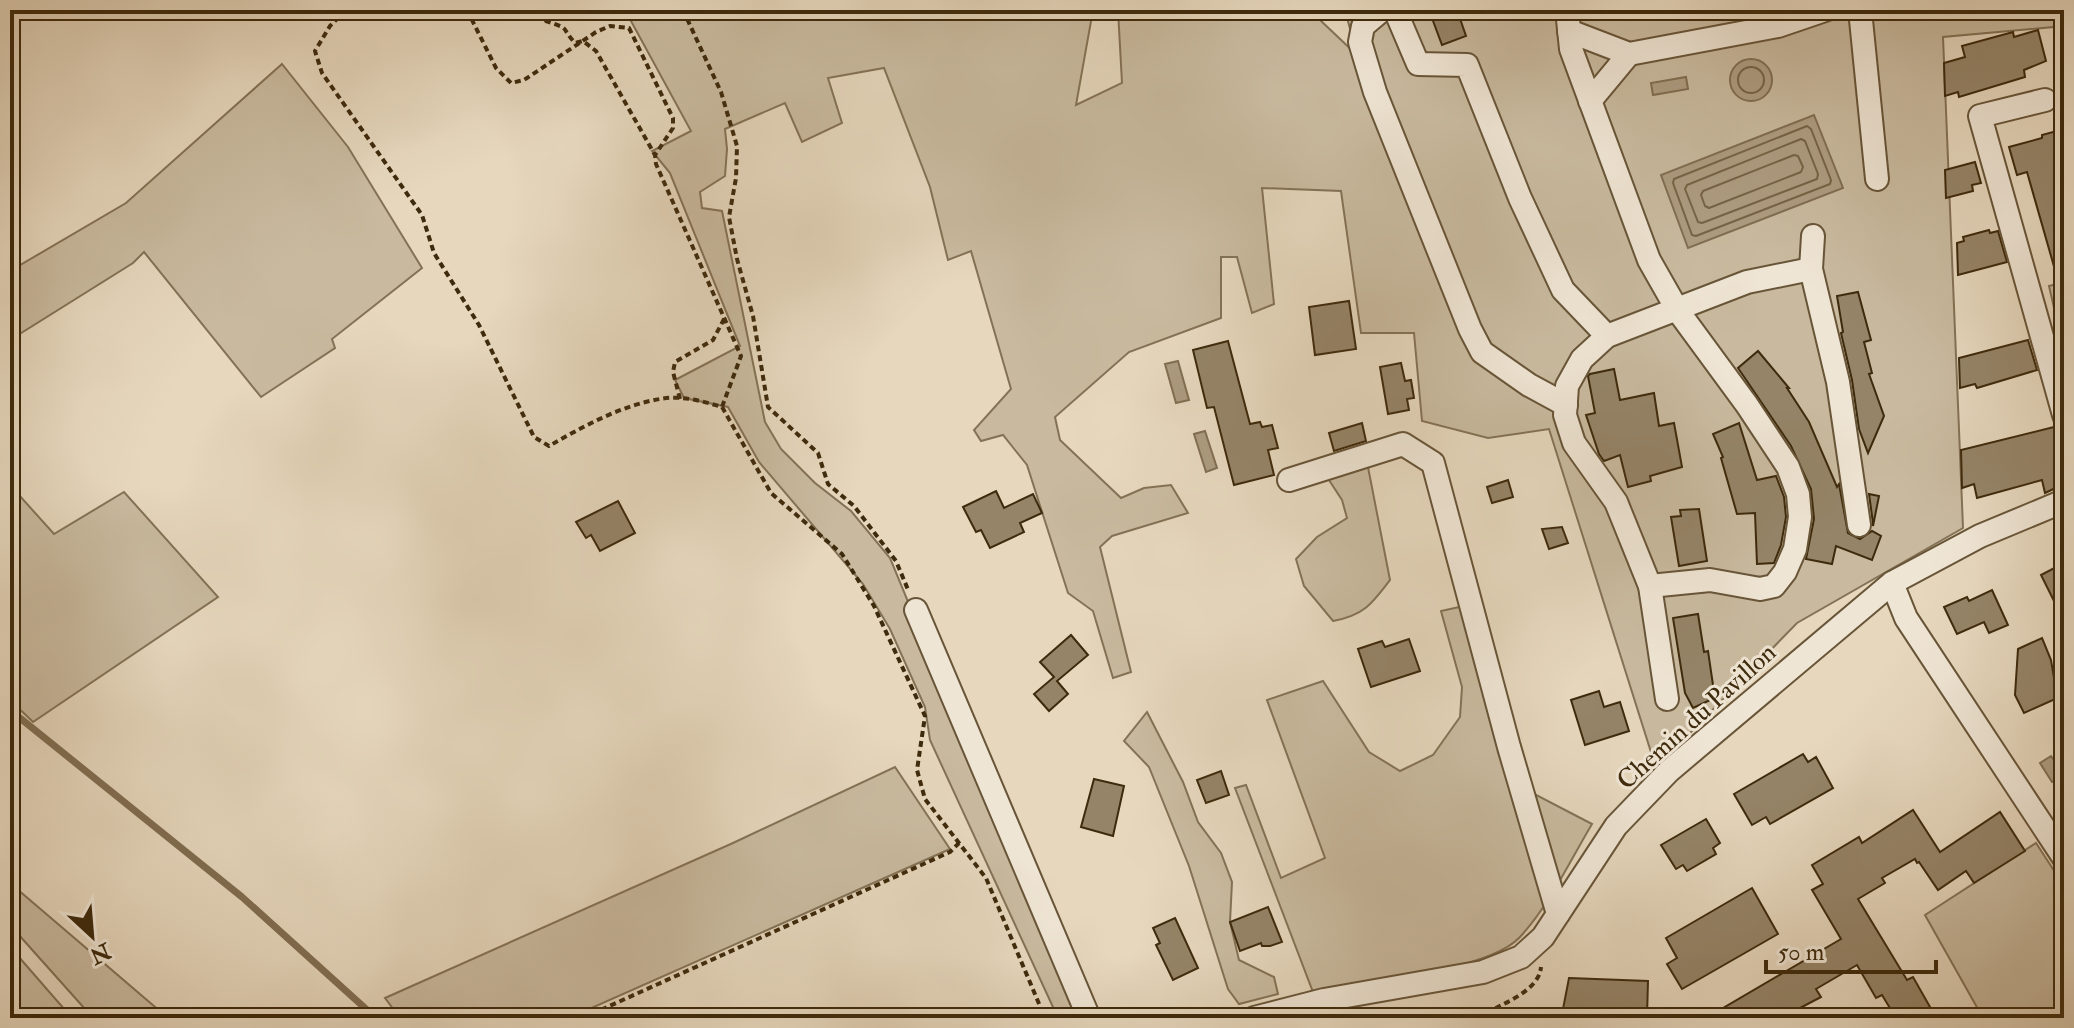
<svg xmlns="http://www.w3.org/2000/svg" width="2074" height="1028" font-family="'IM FELL Double Pica',serif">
	<rect width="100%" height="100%" fill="#e6d7bd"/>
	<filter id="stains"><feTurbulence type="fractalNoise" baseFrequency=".0025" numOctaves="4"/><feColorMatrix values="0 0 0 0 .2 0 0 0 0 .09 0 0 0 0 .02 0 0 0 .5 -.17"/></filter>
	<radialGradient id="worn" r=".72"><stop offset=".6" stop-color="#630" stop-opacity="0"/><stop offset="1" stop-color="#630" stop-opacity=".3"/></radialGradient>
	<g fill="#c9ba9f" stroke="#847256" stroke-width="2">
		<polygon points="625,10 1093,10 1076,105 1122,83 1118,10 1331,10 1320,20 1357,55 1345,10 2064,10 2064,26 1943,37 1963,528 1797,623 1656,768 1549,429 1488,438 1422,421 1414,333 1361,333 1341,191 1262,188 1274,304 1252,313 1237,257 1221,257 1221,318 1129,352 1055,417 1060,440 1121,498 1144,488 1171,485 1188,513 1112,536 1100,547 1131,672 1113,678 1093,611 1068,593 1027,465 1003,435 981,441 974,430 1011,389 971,251 948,260 930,187 884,68 828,78 842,123 802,142 785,103 725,129 727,149 725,176 700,192 702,208 722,211 765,422 781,449 815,483 851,511 890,558 1080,1018 1058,1018 930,740 925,707 890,629 863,584 759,462 728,407 684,398 675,380 740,346 670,173 652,151 691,131"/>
		<polygon points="282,64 348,147 422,268 332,339 335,348 261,397 144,252 133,263 10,340 10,271 126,203"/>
		<polygon points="2064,282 2064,320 2057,321 2049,286"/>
		<path d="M 1367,462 L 1390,580 C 1372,604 1364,615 1333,621 L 1304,586 L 1296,559 L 1317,537 L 1347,518 L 1342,500 L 1327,477 Z"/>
		<polygon points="10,485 54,534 124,492 218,597 33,722 10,700"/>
		<path d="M 1464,606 L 1513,783 L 1592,824 C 1570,861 1549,906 1519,938 C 1487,971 1362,983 1313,992 L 1235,788 L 1246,785 L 1281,878 L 1325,858 L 1267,700 L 1323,681 L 1369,752 L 1400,771 L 1433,755 L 1460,717 L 1462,687 L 1441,611 Z"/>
		<polygon points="1147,712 1183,782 1198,822 1221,853 1232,882 1230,922 1239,960 1274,977 1278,994 1239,1004 1228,989 1189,866 1149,767 1124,741"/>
		<polygon points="895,767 950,849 569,1018 400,1018 385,998 733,843"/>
		<polygon points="2036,843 2064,886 2064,1018 1983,1018 1925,915"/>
		<polygon points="10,883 168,1018 93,1018 10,925"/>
		<polygon points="18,956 72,1018 10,1018 10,962"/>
	</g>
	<g fill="#ad9c81" stroke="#816e52" stroke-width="2">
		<circle cx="1751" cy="80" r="21"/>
		<polygon points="1686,77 1688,89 1653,95 1651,83"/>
		<polygon points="1814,115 1843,188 1688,248 1661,175"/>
		<polygon points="1178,361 1189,400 1176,403 1165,364"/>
		<polygon points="1205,431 1217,468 1206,472 1194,434"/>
		<polygon points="2051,756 2056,763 2064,758 2064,776 2052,782 2040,763"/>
	</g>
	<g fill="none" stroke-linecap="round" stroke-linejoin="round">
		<g stroke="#766346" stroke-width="2">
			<circle cx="1751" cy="80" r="13"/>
			<polygon points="1807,126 1811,129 1831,180 1830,184 1696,236 1692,235 1673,183 1674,179"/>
			<polygon points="1801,139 1805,141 1818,174 1817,179 1702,223 1698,222 1685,189 1687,185"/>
			<polygon points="1794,155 1798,156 1803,167 1801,172 1709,208 1705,206 1701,195 1703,191"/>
		</g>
		<polyline stroke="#816e52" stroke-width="7" points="10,710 242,897 376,1018"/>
	</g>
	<g fill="#958468" stroke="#3e2a0c" stroke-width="2">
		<polygon points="1429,10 1457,10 1466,36 1442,45"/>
		<polygon points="2038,30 2046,61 2024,70 2025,77 1959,97 1958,92 1945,96 1944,63 1965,57 1962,46 2013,32 2014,37"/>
		<polygon points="2064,129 2064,283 2059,284 2027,172 2017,175 2009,147 2042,138 2042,135"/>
		<polygon points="1975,162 1981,183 1972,185 1973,191 1946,198 1945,170"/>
		<polygon points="1989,230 1990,233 1998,231 2007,262 1958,275 1957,243 1964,241 1963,237"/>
		<polygon points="1858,292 1871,340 1864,342 1872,373 1869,374 1884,416 1868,453 1859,429 1852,380 1841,333 1843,332 1837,296"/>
		<polygon points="1349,301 1356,349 1315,355 1309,307"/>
		<polygon points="2028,340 2037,370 1977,388 1975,384 1960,388 1959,358"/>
		<polygon points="1228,341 1250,424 1260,422 1262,427 1272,425 1278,448 1268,450 1274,475 1234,485 1214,407 1207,408 1193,350"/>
		<polygon points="1758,351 1789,388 1787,388 1809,422 1837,487 1839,484 1848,533 1860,539 1872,531 1881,536 1872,560 1836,546 1832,564 1806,559 1814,519 1811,489 1791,446 1738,368"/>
		<polygon points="1401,363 1405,381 1411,380 1414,398 1407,399 1409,410 1388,414 1380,367"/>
		<polygon points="1614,369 1620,400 1654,393 1659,426 1674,423 1682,467 1650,476 1651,481 1628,487 1620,455 1604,461 1599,454 1586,415 1595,413 1588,376 1590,374"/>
		<polygon points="1362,423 1366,441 1334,451 1329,433"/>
		<polygon points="1739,423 1757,480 1776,476 1784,497 1786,517 1781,545 1774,563 1757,564 1755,513 1737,514 1721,458 1723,457 1713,434"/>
		<polygon points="2054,427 2064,466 2064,484 2045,493 2042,480 1977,498 1974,484 1962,488 1961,450"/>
		<polygon points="1508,480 1513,497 1492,503 1487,487"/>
		<polygon points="996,491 1004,508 1033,494 1042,513 1020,523 1024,532 990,548 981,530 976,532 963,507"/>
		<polygon points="1869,494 1879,496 1873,526 1873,523"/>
		<polygon points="618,501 635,533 600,551 591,535 586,538 576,522"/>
		<polygon points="1699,509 1707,561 1679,566 1671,517 1681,516 1680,510"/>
		<polygon points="1562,527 1568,543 1549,549 1542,529"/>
		<polygon points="2064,563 2064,621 2041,575"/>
		<polygon points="1992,590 2008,625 1989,633 1984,622 1957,634 1944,607 1967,597 1969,601"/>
		<polygon points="1698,614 1704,652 1708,651 1713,685 1719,696 1693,708 1685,693 1673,618"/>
		<polygon points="1071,635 1088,655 1057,681 1068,694 1049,711 1034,694 1054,677 1040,662"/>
		<polygon points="2042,638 2051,660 2054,678 2062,696 2024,713 2015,695 2018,649"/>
		<polygon points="1409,639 1420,671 1371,687 1358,649 1382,641 1385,647"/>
		<polygon points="1599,691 1604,707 1620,702 1629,731 1585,745 1571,700"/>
		<polygon points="1803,754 1808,762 1816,757 1833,788 1770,824 1766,817 1752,825 1734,794"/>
		<polygon points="1221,771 1229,795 1206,803 1197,780"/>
		<polygon points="1094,779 1124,786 1113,836 1081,827"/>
		<polygon points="1913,810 1940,852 2000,812 2025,851 1974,883 1966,871 1938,890 1919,862 1917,863 1915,859 1882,878 1885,883 1858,899 1907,980 1913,977 1930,1007 1911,1018 1896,1018 1882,995 1876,998 1857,965 1816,989 1821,997 1781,1018 1706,1018 1841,939 1812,890 1823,884 1812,865 1859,837 1862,843"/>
		<polygon points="1706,819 1720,843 1713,848 1716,854 1687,871 1683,865 1676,869 1661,845"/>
		<polygon points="1752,888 1778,934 1682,989 1667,964 1677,958 1666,938"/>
		<polygon points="1268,907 1282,942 1270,946 1262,946 1261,943 1240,951 1230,922"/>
		<polygon points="1175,918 1198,968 1173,980 1156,945 1160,943 1153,928"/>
		<polygon points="1569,978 1648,981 1647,1017 1611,1018 1611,1016 1577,1015 1577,1010 1563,1009"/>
	</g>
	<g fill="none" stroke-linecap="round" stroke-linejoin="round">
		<g stroke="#685538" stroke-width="26">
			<g id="minor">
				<polyline points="1382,10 1363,26 1360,42 1375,92 1470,329 1482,352 1529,385 1566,405"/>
				<polyline points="1395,10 1418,64 1467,65 1520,198 1563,290 1607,336"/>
				<polyline points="1567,10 1571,49 1649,260 1678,311 1747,405 1788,467 1798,494 1800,517 1795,549 1785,572 1774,586 1760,589 1710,580 1650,586"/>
				<polyline points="1860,10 1877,179"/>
				<polyline points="1569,31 1629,54 1778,26 1825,10"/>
				<polyline points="2045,100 1980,116 2064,415"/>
				<polyline points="1590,101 1629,54"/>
				<polyline points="1813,236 1811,269 1838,382 1859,525"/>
				<polyline points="1289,480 1403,444 1433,463 1509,747 1558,914"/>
				<polyline points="1892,583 1906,618 2064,858"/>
				<polyline points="916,610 1089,1018"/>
				<polyline points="1667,699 1650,586 1616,502 1574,443 1565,415 1567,386 1582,359 1607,336 1747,282 1811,269"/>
				<polyline points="1254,1018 1324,1000 1483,972 1521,957 1543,937 1616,826 1669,771 1892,583 1980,536 2064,501"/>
			</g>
		</g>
		<g stroke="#3e2a0c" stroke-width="4" stroke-dasharray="6 4" stroke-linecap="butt">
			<path d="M 346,10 L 330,26 L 315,51 L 322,73 L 422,215 L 434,253 L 479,325 L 534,437 L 549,446 C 582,427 622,405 660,399 C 681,395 702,401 722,407 L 771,493 L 842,554 L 874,606 L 925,716 L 917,770 L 925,799 L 986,878 L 1045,1018"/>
			<polyline points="467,10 496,68 511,83 524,80 596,32 610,26 629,28 673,118 673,128 655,155 656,164 741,356 722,407"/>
			<path d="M 544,10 L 546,21 C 572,30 559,25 575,43 L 583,41 L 596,51 L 655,155"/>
			<polyline points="683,10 721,92 737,146 736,178 729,217 737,259 753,316 768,407 818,453 828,484 854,506 896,561 909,592"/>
			<polyline points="680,399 673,372 675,362 713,340 724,319"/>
			<polyline points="583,1018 950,852 959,843"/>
			<path d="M 1478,1018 C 1497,1005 1539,993 1541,967"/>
		</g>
		<use href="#minor" stroke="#efe5d4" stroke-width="22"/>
	</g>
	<g text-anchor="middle" stroke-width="6" stroke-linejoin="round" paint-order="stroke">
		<g font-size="26" fill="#3e2a0c" stroke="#efe5d4">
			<text transform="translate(1696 716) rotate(-42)" y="9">Chemin du Pavillon</text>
		</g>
	</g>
	<rect width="2074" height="1028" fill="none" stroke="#e6d7bd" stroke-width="40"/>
	<rect x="12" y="12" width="2050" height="1004" fill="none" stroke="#3e2a0c" stroke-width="4"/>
	<rect x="20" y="20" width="2034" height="988" fill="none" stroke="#3e2a0c" stroke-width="2"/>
	<g transform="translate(92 936) rotate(154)" stroke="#efe5d4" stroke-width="6" paint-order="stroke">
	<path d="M0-6L14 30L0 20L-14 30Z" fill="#3e2a0c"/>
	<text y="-12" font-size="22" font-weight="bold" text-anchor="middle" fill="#3e2a0c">N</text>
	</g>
	<path d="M1766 960v12h170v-12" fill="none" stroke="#3e2a0c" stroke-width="4"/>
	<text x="1778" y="960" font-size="24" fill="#3e2a0c" stroke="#efe5d4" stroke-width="6" paint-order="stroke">50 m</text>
	<rect width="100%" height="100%" filter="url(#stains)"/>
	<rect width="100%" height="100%" fill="url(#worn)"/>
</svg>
